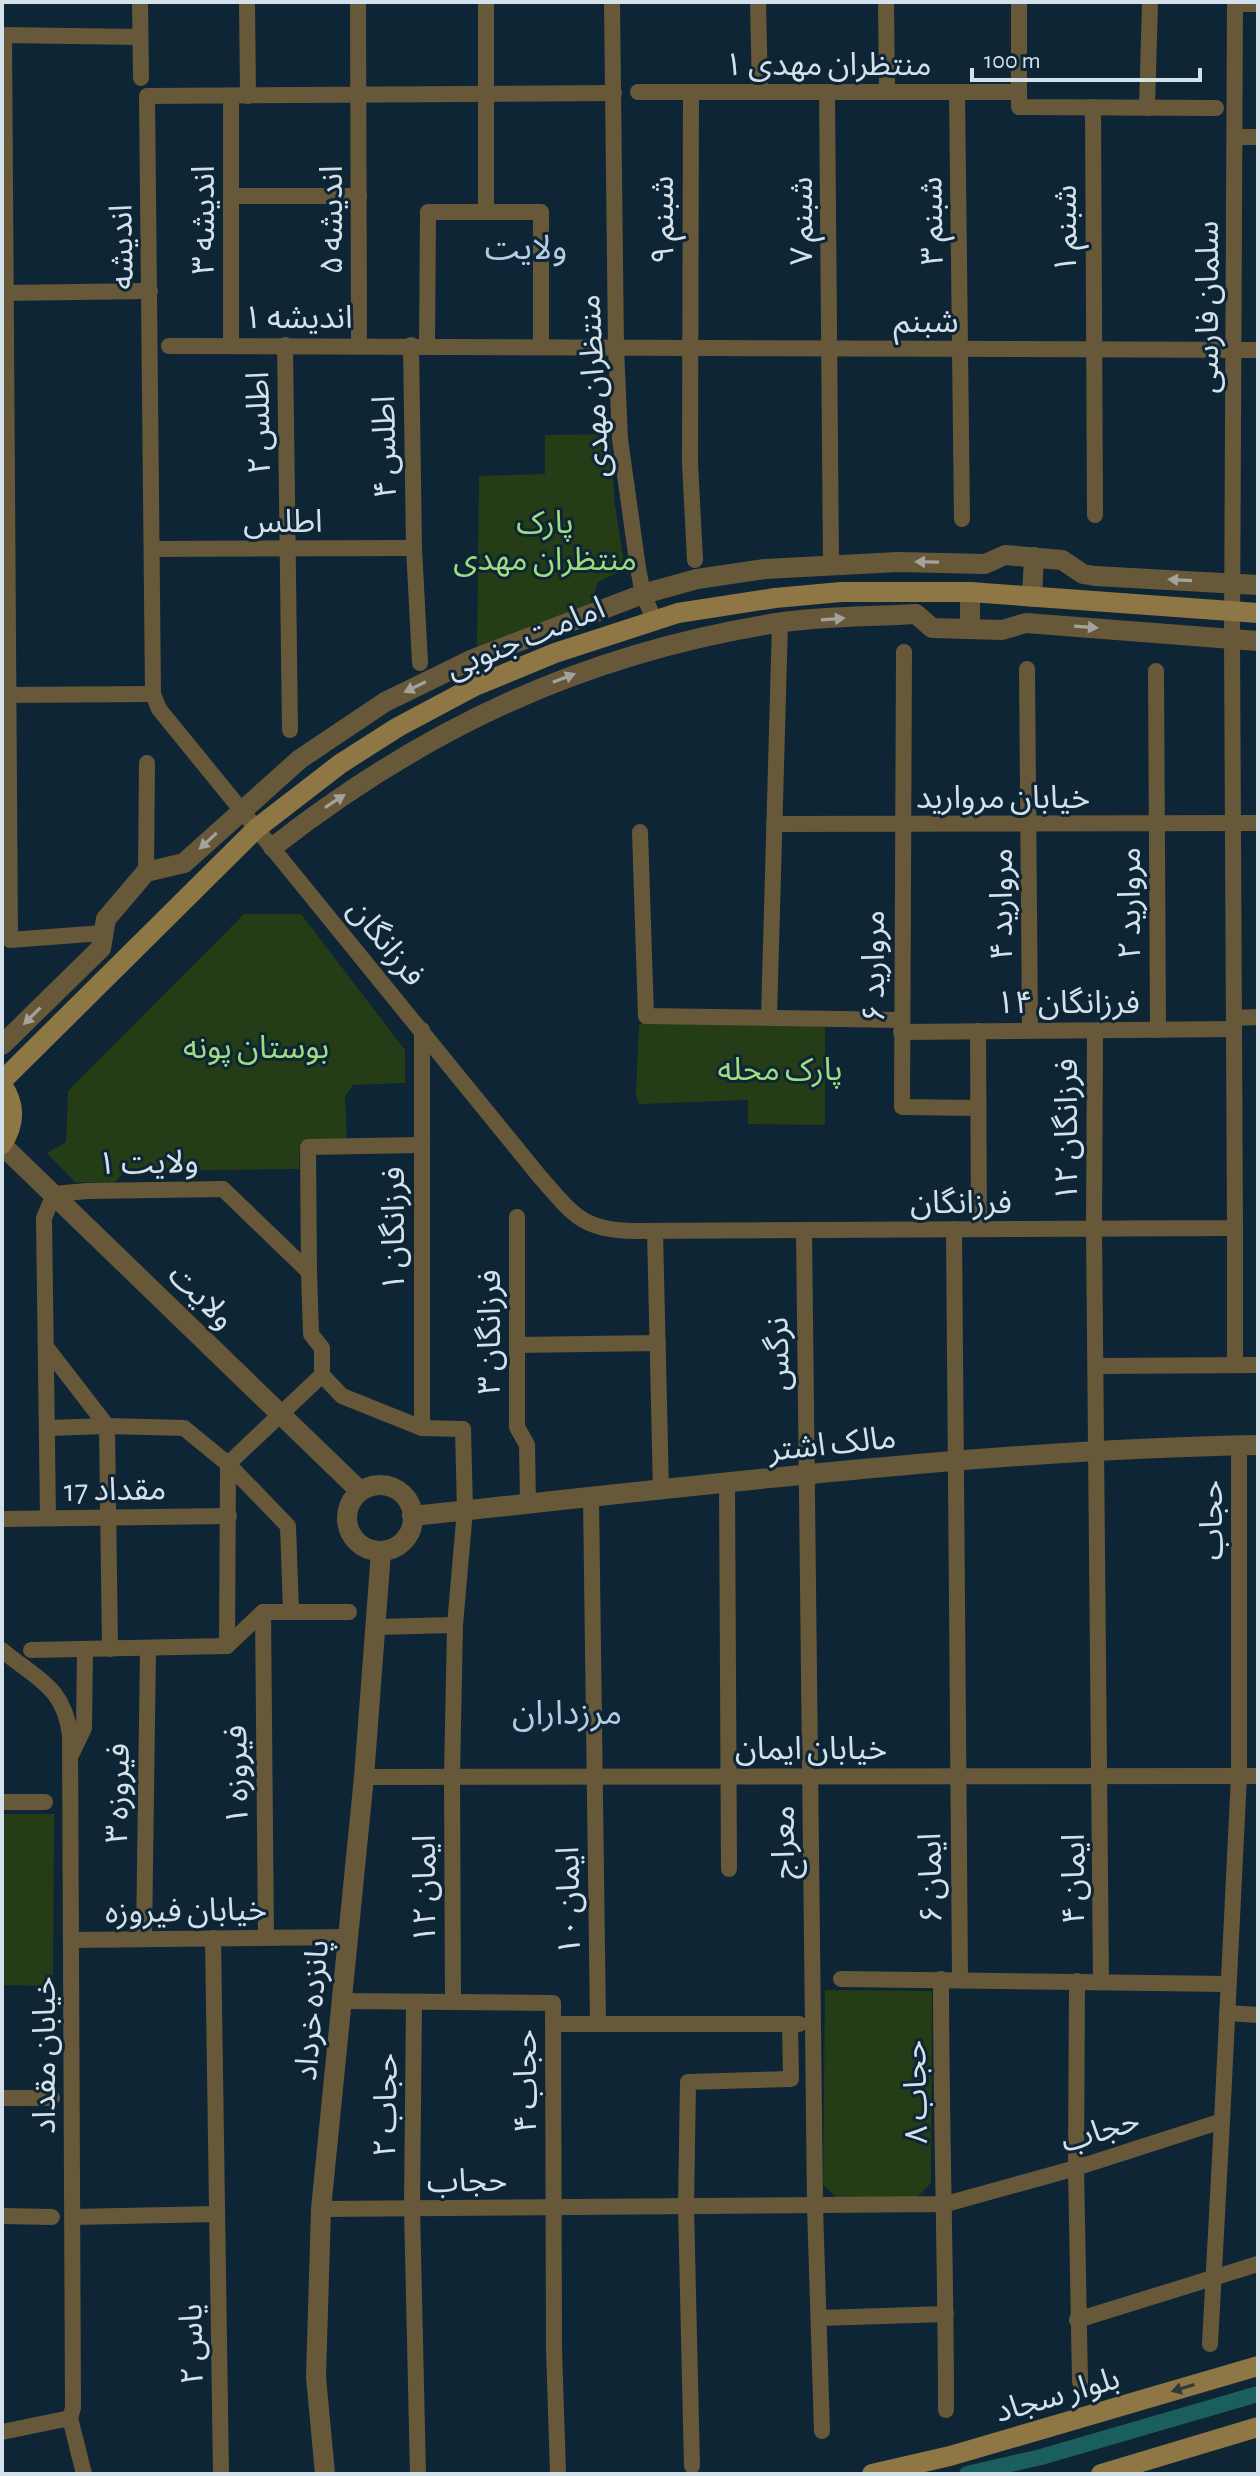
<svg xmlns="http://www.w3.org/2000/svg" width="1260" height="2476" font-family="'Alegreya Sans','Noto Sans Arabic',sans-serif">
	<rect width="100%" height="100%" fill="#0e2535"/>
	<g fill="#243d16">
		<polygon points="610,434 615,505 625,569 598,582 589,608 477,652 479,476 545,474 545,435"/>
		<polygon points="244,914 301,914 405,1050 405,1083 353,1085 345,1096 347,1141 300,1142 299,1169 125,1171 114,1183 75,1182 47,1153 66,1142 68,1091"/>
		<polygon points="644,1022 825,1024 825,1125 748,1124 748,1100 639,1104 636,1095 639,1025"/>
		<polygon points="2,1814 54,1814 53,1986 2,1985"/>
		<polygon points="825,1990 932,1991 931,2183 915,2199 836,2197 823,2185"/>
	</g>
	<g fill="none" stroke-linecap="round" stroke-linejoin="round">
		<polyline stroke="#1a5e5f" stroke-width="16" points="967,2474 1041,2457 1258,2394"/>
		<g stroke="#68583a" stroke-width="16">
			<polyline points="140,2 141,78"/>
			<polyline points="247,2 248,96"/>
			<polyline points="358,2 359,345"/>
			<polyline points="486,2 486,212"/>
			<polyline points="612,2 616,348 620,439 638,568 643,594 654,619"/>
			<polyline points="758,2 760,92"/>
			<polyline points="886,2 887,92"/>
			<polyline points="1019,2 1019,107 1216,108"/>
			<polyline points="1235,4 1258,4"/>
			<polyline points="638,92 1019,92"/>
			<polyline points="691,92 690,463 695,560"/>
			<polyline points="827,92 831,565"/>
			<polyline points="957,92 962,519"/>
			<path d="M 614,93 L 147,96 L 153,694 L 159,709 L 540,1177 C 573,1214 581,1230 634,1231 L 1235,1228 L 1232,639 L 1235,2"/>
			<polyline points="231,96 231,345"/>
			<polyline points="1093,107 1095,515"/>
			<polyline points="1147,108 1150,2"/>
			<polyline points="1235,137 1258,137"/>
			<polyline points="231,196 359,196"/>
			<polyline points="2,293 150,291"/>
			<polyline points="285,345 290,730"/>
			<polyline points="411,345 414,548 420,663"/>
			<polyline points="427,345 428,212 541,212 541,347"/>
			<polyline points="169,346 1258,350"/>
			<polyline points="152,549 414,548"/>
			<polyline points="904,652 902,1107 978,1108"/>
			<polyline points="1027,669 1030,1030"/>
			<polyline points="1156,671 1158,1030"/>
			<polyline points="2,695 153,694"/>
			<polyline points="774,824 1258,823"/>
			<polyline points="640,832 646,1016 901,1020"/>
			<polyline points="146,872 147,763"/>
			<polyline points="103,933 10,940 4,35 139,37"/>
			<polyline points="769,1017 780,623"/>
			<polyline points="1234,1018 1258,1017"/>
			<polyline points="978,1031 979,1229"/>
			<polyline points="1095,1031 1094,1229 1101,1982"/>
			<polyline points="901,1032 1234,1029"/>
			<polyline points="517,1217 517,1427 527,1445 528,1504"/>
			<polyline points="1235,1228 1235,1365"/>
			<polyline points="954,1229 960,1979"/>
			<polyline points="804,1230 815,2207 822,2431"/>
			<polyline points="655,1231 661,1491"/>
			<polyline points="309,1272 311,1334 322,1348 322,1375 342,1396 422,1428 463,1429 465,1510 455,1625 452,1776 453,2002"/>
			<polyline points="517,1345 658,1343"/>
			<polyline points="46,1347 107,1426 110,1649"/>
			<polyline points="1096,1366 1258,1365"/>
			<polyline points="47,1428 107,1426 184,1428 228,1464 288,1526 291,1611"/>
			<polyline points="422,1428 422,1030"/>
			<polyline points="228,1464 322,1375"/>
			<polyline points="727,1484 729,1869"/>
			<polyline points="591,1498 598,2024"/>
			<polyline points="48,1518 44,1218 54,1194 87,1191 223,1189 309,1272 308,1147 420,1145"/>
			<polyline points="2,1519 229,1516"/>
			<polyline points="263,1612 266,1937"/>
			<polyline points="377,1627 455,1625"/>
			<polyline points="227,1646 228,1464"/>
			<polyline points="227,1646 263,1612 349,1612"/>
			<path d="M 2,1650 C 36,1679 64,1686 70,1735 L 73,2408 L 70,2418 L 2,2432"/>
			<polyline points="31,1650 227,1646"/>
			<polyline points="72,1753 84,1728 85,1650"/>
			<polyline points="364,1777 1258,1776"/>
			<polyline points="2,1802 45,1802"/>
			<polyline points="213,1938 221,2474"/>
			<polyline points="144,1939 148,1649"/>
			<polyline points="72,1940 348,1937"/>
			<polyline points="841,1979 1228,1984"/>
			<path d="M 941,1979 C 941,2123 946,2266 946,2410"/>
			<polyline points="1077,1981 1076,2168 1080,2382"/>
			<polyline points="343,2001 553,2003 554,2348 558,2474"/>
			<polyline points="414,2002 412,2208 418,2474"/>
			<polyline points="1227,2013 1258,2015"/>
			<polyline points="553,2024 799,2024"/>
			<polyline points="2,2098 52,2098"/>
			<polyline points="321,2209 946,2204 1076,2168 1222,2121 1239,1776 1239,1446"/>
			<polyline points="2,2216 52,2217"/>
			<polyline points="73,2217 217,2214"/>
			<polyline points="820,2318 946,2314"/>
			<polyline points="1077,2320 1258,2264"/>
			<polyline points="1210,2344 1222,2121"/>
			<polyline points="70,2418 84,2474"/>
			<polyline points="692,2466 686,2207 688,2082 791,2079 790,2024"/>
		</g>
		<g stroke="#68583a" stroke-width="20">
			<polyline points="1032,597 1034,557"/>
			<polyline points="970,628 970,592"/>
			<path d="M 273,847 C 425,728 585,653 777,623 C 823,616 870,617 916,614 L 932,628 L 1002,630 L 1026,623 L 1258,641"/>
			<polyline points="2,1045 101,948 106,919 146,872 184,863 300,759 385,702 473,659 643,594 697,579 765,569 898,562 985,564 1005,555 1062,560 1083,574 1095,576 1258,585"/>
			<polyline points="2,1145 360,1491"/>
			<circle cx="380" cy="1518" r="33"/>
			<path d="M 412,1516 C 693,1487 976,1450 1258,1445"/>
			<polyline points="325,2474 316,2377 321,2209 364,1777 381,1552"/>
		</g>
		<g stroke="#8f7645" stroke-width="20">
			<polyline points="2,1081 257,828 340,764 398,727 475,686 555,653 678,613 775,598 841,592 970,592 1258,613"/>
			<path d="M 2,1085 C 16,1105 15,1124 2,1144"/>
			<polyline points="872,2474 950,2456 1258,2366"/>
			<polyline points="1101,2474 1258,2427"/>
		</g>
	</g>
	<defs><path id="oneway-solid" d="M-6-.8H1V-3.2L6.5 0L1 3.2V.8H-6Z" transform="scale(2)"/></defs>
	<g fill="#a3a39b">
		<use href="#oneway-solid" transform="translate(927 562) rotate(-179)"/>
		<use href="#oneway-solid" transform="translate(1180 580) rotate(-177)"/>
		<use href="#oneway-solid" transform="translate(833 619) rotate(-4)"/>
		<use href="#oneway-solid" transform="translate(1086 627) rotate(4)"/>
		<use href="#oneway-solid" transform="translate(564 678) rotate(-21)"/>
		<use href="#oneway-solid" transform="translate(415 687) rotate(154)"/>
		<use href="#oneway-solid" transform="translate(335 801) rotate(-33)"/>
		<use href="#oneway-solid" transform="translate(208 841) rotate(137)"/>
		<use href="#oneway-solid" transform="translate(32 1016) rotate(135)"/>
	</g>
	<use fill="#2e3939" href="#oneway-solid" transform="translate(1183 2388) rotate(163)"/>
	<g text-anchor="middle" stroke-width="6" stroke-linejoin="round" paint-order="stroke">
		<g font-size="32" fill="#d3e1eb" stroke="#0e2535">
			<text x="828" y="75">منتظران مهدی ۱</text>
			<text transform="translate(203 220) rotate(-90)" y="11">اندیشه ۳</text>
			<text transform="translate(331 220) rotate(-90)" y="11">اندیشه ۵</text>
			<text transform="translate(662 220) rotate(-90)" y="11">شبنم ۹</text>
			<text transform="translate(801 221) rotate(-90)" y="11">شبنم ۷</text>
			<text transform="translate(931 221) rotate(-91)" y="11">شبنم ۳</text>
			<text transform="translate(1065 229) rotate(-90)" y="11">شبنم ۱</text>
			<text transform="translate(121 247) rotate(-91)" y="11">اندیشه</text>
			<text transform="translate(1207 307) rotate(-90)" y="11">سلمان فارسی</text>
			<text x="298" y="328">اندیشه ۱</text>
			<text x="926" y="332">شبنم</text>
			<text transform="translate(593 386) rotate(-93)" y="11">منتظران مهدی</text>
			<text transform="translate(258 423) rotate(-91)" y="11">اطلس ۲</text>
			<text transform="translate(384 447) rotate(-91)" y="11">اطلس ۴</text>
			<text x="283" y="532">اطلس</text>
			<text transform="translate(525 637) rotate(-22)" y="11">امامت جنوبی</text>
			<text x="1003" y="808">خیابان مروارید</text>
			<text transform="translate(1129 903) rotate(-90)" y="11">مروارید ۲</text>
			<text transform="translate(1001 904) rotate(-90)" y="11">مروارید ۴</text>
			<text transform="translate(387 942) rotate(51)" y="11">فرزانگان</text>
			<text transform="translate(873 966) rotate(-90)" y="11">مروارید ۶</text>
			<text x="1068" y="1013">فرزانگان ۱۴</text>
			<text transform="translate(1066 1130) rotate(-90)" y="11">فرزانگان ۱۲</text>
			<text transform="translate(148 1162) rotate(-1)" y="11">ولایت ۱</text>
			<text x="961" y="1213">فرزانگان</text>
			<text transform="translate(393 1229) rotate(-90)" y="11">فرزانگان ۱</text>
			<text transform="translate(202 1296) rotate(44)" y="11">ولایت</text>
			<text transform="translate(489 1332) rotate(-90)" y="11">فرزانگان ۳</text>
			<text transform="translate(777 1354) rotate(-91)" y="11">نرگس</text>
			<text transform="translate(832 1443) rotate(-6)" y="11">مالک اشتر</text>
			<text transform="translate(115 1489) rotate(-1)" y="11">مقداد 17</text>
			<text transform="translate(1211 1520) rotate(-90)" y="11">حجاب</text>
			<text x="811" y="1759">خیابان ایمان</text>
			<text transform="translate(236 1775) rotate(-91)" y="11">فیروزه ۱</text>
			<text transform="translate(117 1793) rotate(-89)" y="11">فیروزه ۳</text>
			<text transform="translate(783 1842) rotate(-90)" y="11">معراج</text>
			<text transform="translate(930 1878) rotate(-91)" y="11">ایمان ۶</text>
			<text transform="translate(1073 1879) rotate(-90)" y="11">ایمان ۴</text>
			<text transform="translate(424 1889) rotate(-90)" y="11">ایمان ۱۲</text>
			<text transform="translate(568 1901) rotate(-91)" y="11">ایمان ۱۰</text>
			<text transform="translate(186 1910) rotate(-1)" y="11">خیابان فیروزه</text>
			<text transform="translate(311 2010) rotate(-85)" y="11">پانزده خرداد</text>
			<text transform="translate(44 2055) rotate(-90)" y="11">خیابان مقداد</text>
			<text transform="translate(525 2081) rotate(-90)" y="11">حجاب ۴</text>
			<text transform="translate(915 2092) rotate(-91)" y="11">حجاب ۸</text>
			<text transform="translate(385 2105) rotate(-89)" y="11">حجاب ۲</text>
			<text transform="translate(1100 2130) rotate(-17)" y="11">حجاب</text>
			<text transform="translate(467 2180) rotate(-1)" y="11">حجاب</text>
			<text transform="translate(191 2344) rotate(-91)" y="11">یاس ۲</text>
			<text transform="translate(1057 2394) rotate(-16)" y="11">بلوار سجاد</text>
		</g>
		<g font-size="32" fill="#9edd7f" stroke="#0e2535">
			<text x="545" y="533">پارک<tspan x="545" dy="37">منتظران مهدی</tspan></text>
			<text x="256" y="1058">بوستان پونه</text>
			<text x="780" y="1080">پارک محله</text>
		</g>
		<g font-size="34" fill="#b3cee3" stroke="#0e2535">
			<text x="526" y="259">ولایت</text>
			<text x="567" y="1724">مرزداران</text>
		</g>
	</g>
	<rect width="1260" height="2476" fill="none" stroke="#d3e1eb" stroke-width="8"/>
	<path d="M972 68v12h228v-12" fill="none" stroke="#d3e1eb" stroke-width="4"/>
	<text x="984" y="68" font-size="24" fill="#d3e1eb" stroke="#0e2535" stroke-width="6" paint-order="stroke">100 m</text>
</svg>
